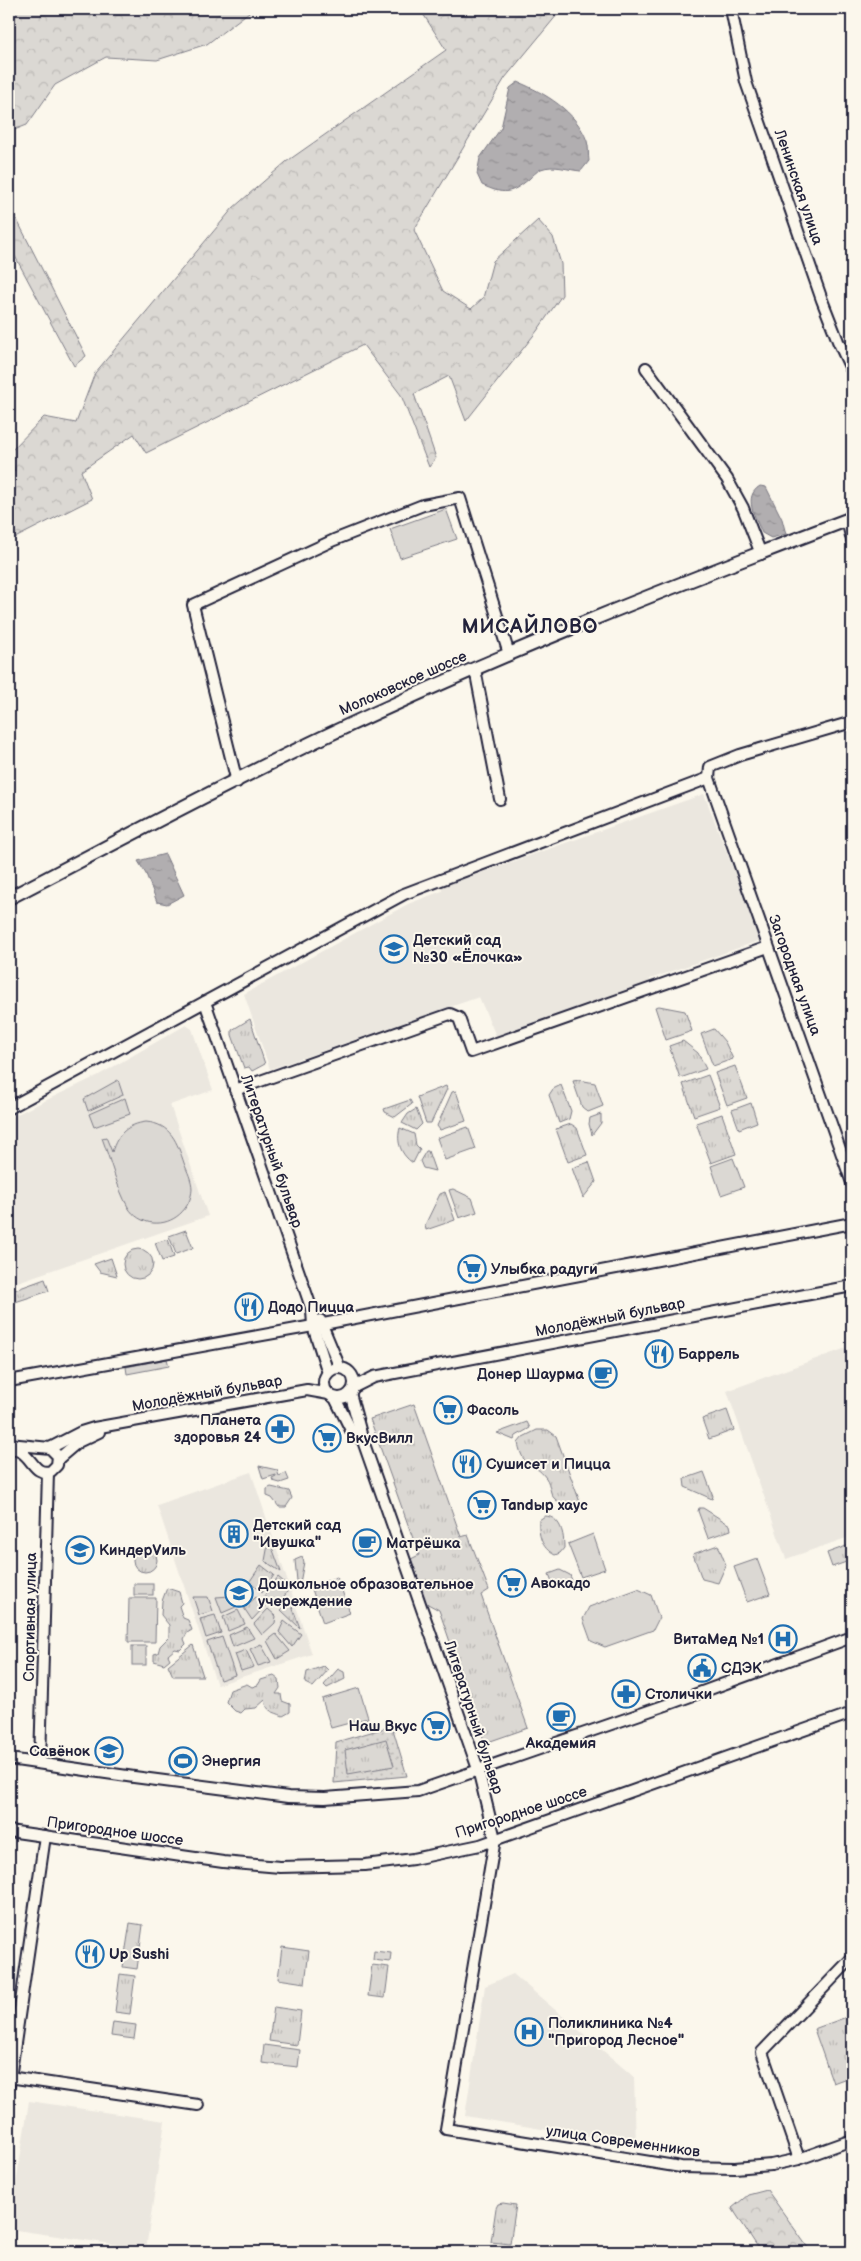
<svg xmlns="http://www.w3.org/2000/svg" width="861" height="2261" font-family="'Balsamiq Sans',sans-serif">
	<defs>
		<pattern id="grass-dots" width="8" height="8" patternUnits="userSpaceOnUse" patternTransform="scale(1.25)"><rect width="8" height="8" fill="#dbd8d3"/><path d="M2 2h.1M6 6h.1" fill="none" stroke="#bcb9b6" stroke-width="1.8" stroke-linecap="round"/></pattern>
		<pattern id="forest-crowns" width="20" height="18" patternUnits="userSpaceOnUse" patternTransform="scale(1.25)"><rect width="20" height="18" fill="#dbd8d3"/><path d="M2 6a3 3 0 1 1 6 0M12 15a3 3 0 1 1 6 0" fill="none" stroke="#bcb9b6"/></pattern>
		<pattern id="park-tufts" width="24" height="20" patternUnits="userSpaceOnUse" patternTransform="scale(1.25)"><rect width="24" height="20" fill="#dbd8d3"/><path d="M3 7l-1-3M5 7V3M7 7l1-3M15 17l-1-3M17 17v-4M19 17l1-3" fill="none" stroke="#bcb9b6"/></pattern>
		<pattern id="water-ripples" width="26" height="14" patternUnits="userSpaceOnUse" patternTransform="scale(1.25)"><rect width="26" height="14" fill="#b1aeb0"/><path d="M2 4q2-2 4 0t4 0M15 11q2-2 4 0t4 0" fill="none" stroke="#908d90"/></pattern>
	</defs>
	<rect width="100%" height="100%" fill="#fbf7ec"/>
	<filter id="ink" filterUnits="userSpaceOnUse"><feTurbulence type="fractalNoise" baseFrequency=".02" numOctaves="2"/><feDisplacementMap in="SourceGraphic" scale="10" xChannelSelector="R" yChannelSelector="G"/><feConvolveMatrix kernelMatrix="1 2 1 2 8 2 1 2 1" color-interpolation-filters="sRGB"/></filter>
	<g filter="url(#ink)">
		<g fill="#ebe7df">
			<polygon points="704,794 761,940 650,979 649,983 496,1036 479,997 270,1069 244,994 408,904 442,891 441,887"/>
			<polygon points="186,1025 192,1029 213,1090 170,1105 208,1216 9,1285 9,1118 97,1076"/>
			<polygon points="852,1346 852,1536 786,1559 727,1391"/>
			<polygon points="251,1472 312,1654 217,1685 157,1505"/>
			<polygon points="513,1974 634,2077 636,2145 465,2116 485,1986"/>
			<polygon points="29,2101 165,2121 146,2249 9,2229"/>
		</g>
		<polygon fill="url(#grass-dots)" stroke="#7e7d87" points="392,1726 407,1776 334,1783 336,1742"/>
		<g fill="url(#forest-crowns)" stroke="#7e7d87">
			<polygon points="9,9 253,9 207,44 157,60 106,57 55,85 27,125 9,132"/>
			<polygon points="420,9 562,9 505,78 414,230 443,291 471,309 483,298 493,261 538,220 553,237 561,264 562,295 537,331 466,421 449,376 414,394 436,458 429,467 401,395 363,345 146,453 134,434 81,471 92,499 13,539 9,536 9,473 15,471 9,453 44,417 76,423 95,373 233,208 286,162 446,50"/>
			<polygon points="9,204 86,356 74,366 9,245"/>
			<polygon points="767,2190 811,2252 761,2252 732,2208 748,2195"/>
		</g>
		<g fill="url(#park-tufts)" stroke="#7e7d87">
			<polygon points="659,1006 685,1011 692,1031 666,1040 655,1007"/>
			<polygon points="250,1019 265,1064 252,1071 249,1067 244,1068 232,1035 232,1030"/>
			<polygon points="714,1029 725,1042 733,1059 713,1066 701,1034"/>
			<polygon points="683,1041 698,1053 706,1069 680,1078 669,1046"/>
			<polygon points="735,1066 747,1098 727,1105 715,1073"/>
			<polygon points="708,1075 720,1107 694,1116 683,1084"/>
			<polygon points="118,1080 123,1095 88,1111 84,1099"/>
			<polygon points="579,1080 595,1083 603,1106 588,1112 582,1107 573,1081"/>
			<polygon points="561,1085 571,1111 569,1119 559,1123 549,1095 553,1089"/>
			<polygon points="446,1086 447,1089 431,1123 426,1123 417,1097"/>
			<polygon points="456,1091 466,1121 440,1130 437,1126 452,1092"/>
			<polygon points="410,1100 412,1104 395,1117 385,1112 384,1109"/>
			<polygon points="751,1103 757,1122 739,1129 732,1110"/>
			<polygon points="416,1109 422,1124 416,1130 402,1123 408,1114"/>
			<polygon points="722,1114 736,1154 711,1163 696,1123"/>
			<polygon points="571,1124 577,1128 587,1155 568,1162 556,1129"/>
			<path d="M 400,1128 L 414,1134 L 416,1145 L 420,1149 L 413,1163 C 401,1155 396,1142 400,1128 Z"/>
			<polygon points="426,1151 428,1151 435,1171 423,1168 420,1161"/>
			<polygon points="589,1162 596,1182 583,1198 572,1168"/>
			<polygon points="453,1189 472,1198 477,1212 459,1218 449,1190"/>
			<polygon points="445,1192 455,1220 426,1230 425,1225 440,1194"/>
			<polygon points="186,1230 193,1248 176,1254 169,1236"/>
			<polygon points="168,1239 174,1257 162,1261 155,1243"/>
			<circle cx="138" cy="1264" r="15"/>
			<polygon points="111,1258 117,1276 100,1272 94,1264"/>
			<polygon points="45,1279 49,1291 9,1304 9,1292"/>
			<polygon points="414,1404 461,1537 468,1535 489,1590 481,1595 528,1728 485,1743 439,1610 426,1603 411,1559 419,1555 370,1419"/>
			<polygon points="727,1410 734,1430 709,1439 702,1419"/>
			<path d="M 537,1430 L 548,1430 L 556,1436 L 581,1505 L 576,1508 C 569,1506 561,1505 555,1499 C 549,1494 551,1485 546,1478 C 533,1460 524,1471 518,1443 L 523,1437 Z"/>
			<polygon points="704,1472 713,1496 712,1499 685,1487 684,1479"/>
			<polygon points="271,1487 289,1491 292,1498 286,1507 279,1507 272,1498 267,1496 267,1489"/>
			<polygon points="699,1508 703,1508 730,1525 731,1530 708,1538 698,1511"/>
			<path d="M 545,1516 C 561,1517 564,1534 564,1548 L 560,1553 L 555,1555 C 541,1548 538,1534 539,1520 Z"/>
			<polygon points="269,1539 281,1572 265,1561"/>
			<polygon points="852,1544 852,1560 832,1567 827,1553"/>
			<polygon points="718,1545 726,1565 718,1583 702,1579 693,1554"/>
			<circle cx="145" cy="1560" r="12"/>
			<polygon points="302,1557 304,1562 300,1583 297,1581 295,1560"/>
			<polygon points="261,1565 274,1575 262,1593 250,1581"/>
			<polygon points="278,1577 284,1582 287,1592 277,1607 264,1596"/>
			<polygon points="167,1588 179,1592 182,1603 179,1606 183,1618 188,1620 192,1630 187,1633 184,1639 186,1644 180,1650 175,1649 168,1655 170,1659 164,1664 154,1661 154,1654 158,1653 160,1646 169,1637 169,1625 161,1615 162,1601"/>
			<polygon points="230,1596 236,1607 222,1613 216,1597"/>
			<polygon points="193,1597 208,1597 213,1611 199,1615"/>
			<polygon points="256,1597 265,1606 252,1620 244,1608"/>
			<polygon points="289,1598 300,1628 281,1610"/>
			<polygon points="268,1609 276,1616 275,1623 262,1635 254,1624"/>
			<polygon points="238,1610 245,1624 228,1631 223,1617"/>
			<polygon points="215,1615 221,1633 206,1638 200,1619"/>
			<polygon points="284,1621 301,1634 292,1647 279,1632"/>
			<polygon points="247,1627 254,1638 233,1647 229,1635"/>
			<polygon points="276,1634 290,1651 277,1659 267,1641"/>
			<polygon points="222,1637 235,1675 220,1680 207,1642"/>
			<polygon points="261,1644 271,1662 258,1666 250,1649"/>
			<polygon points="193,1645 203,1676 173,1676 168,1665"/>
			<polygon points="246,1650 254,1667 241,1671 235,1654"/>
			<polygon points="324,1666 328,1670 313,1687 305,1683 307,1672"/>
			<polygon points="338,1669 344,1672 345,1679 327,1688 324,1685"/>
			<path d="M 274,1676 L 279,1680 L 280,1688 L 276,1694 L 281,1694 L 282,1701 L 290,1704 L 290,1712 L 283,1716 C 273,1711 267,1713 265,1700 L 256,1708 L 245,1709 L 241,1713 L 235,1711 L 226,1702 L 230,1690 L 247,1684 L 252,1687 L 258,1685 L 261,1680 Z"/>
			<polygon points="386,1739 394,1766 348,1774 345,1750"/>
			<polygon points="130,1923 143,1925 137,1969 123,1967"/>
			<polygon points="282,1947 309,1951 305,1983 278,1979"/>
			<polygon points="374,1951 391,1953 390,1962 373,1960"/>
			<polygon points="372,1965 389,1967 385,1998 368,1996"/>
			<polygon points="120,1974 135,1976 130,2014 115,2012"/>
			<polygon points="274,2007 301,2011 297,2045 269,2041"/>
			<polygon points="852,2015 852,2076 833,2083 814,2029"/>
			<polygon points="113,2022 136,2025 134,2039 111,2036"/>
			<polygon points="264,2045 300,2050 298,2067 262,2063"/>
			<polygon points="503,2203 516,2205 510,2244 491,2242 496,2208 498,2204"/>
		</g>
		<g fill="#dbd8d3" stroke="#7e7d87">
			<polygon points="446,509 457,539 400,558 390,529"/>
			<polygon points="125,1098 130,1114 94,1127 89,1114"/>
			<polygon points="601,1114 601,1123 592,1135 589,1124 590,1118"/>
			<path d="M 146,1122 C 171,1124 177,1142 184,1163 C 187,1171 192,1180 192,1189 C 191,1209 173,1225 153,1223 C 143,1222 133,1216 128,1207 C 117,1188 110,1159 102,1138 L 106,1137 L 112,1152 C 117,1134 128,1124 146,1122 Z"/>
			<polygon points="468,1127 476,1149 445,1160 437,1138"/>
			<polygon points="733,1158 744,1187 721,1195 711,1166"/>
			<polygon points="167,1359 169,1366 127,1374 126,1367"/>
			<polygon points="527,1422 530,1428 516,1436 514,1440 497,1433"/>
			<polygon points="259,1466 277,1470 279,1476 286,1473 289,1480 280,1483 273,1481 272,1478 276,1476 276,1475 263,1479"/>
			<polygon points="593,1534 605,1569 581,1577 568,1544"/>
			<polygon points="757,1559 770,1594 747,1602 734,1567"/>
			<polygon points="560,1570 570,1575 573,1584 555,1589 549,1574"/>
			<polygon points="337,1577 350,1613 323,1623 311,1586"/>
			<rect x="134" y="1584" width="19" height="11"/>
			<polygon points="638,1589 651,1595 659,1618 653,1630 605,1647 591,1641 583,1619 589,1607"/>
			<polygon points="129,1598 156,1598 155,1642 128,1642"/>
			<rect x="132" y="1646" width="14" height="19"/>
			<polygon points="359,1688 368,1718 331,1728 322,1699"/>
		</g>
		<g fill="url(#water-ripples)" stroke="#787681">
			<path d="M 518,82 C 545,93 576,111 587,141 C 589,147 588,155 589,161 L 581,171 C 568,170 554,164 541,169 C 537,171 532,176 529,179 C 511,194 504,195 482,185 L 477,174 L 480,158 L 501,128 L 510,88 Z"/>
			<path d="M 760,486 L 766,487 L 782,519 L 786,534 L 771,538 L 762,533 C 756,518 742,497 760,486 Z"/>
			<polygon points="165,854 184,895 167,904 157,902 146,874 138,861"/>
		</g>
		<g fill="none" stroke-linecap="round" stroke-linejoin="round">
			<g stroke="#22223b" stroke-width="14">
				<g id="minor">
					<polyline points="731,9 746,82 822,300 838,341 852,371"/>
					<polyline points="646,368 727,479 743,508 761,554"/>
					<polyline points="847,520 852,540"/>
					<polyline points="475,669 500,799"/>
					<polyline points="852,722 740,755 710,767 709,778 852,1183"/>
					<polyline points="237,782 193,605 334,540 423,505 460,498 509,654"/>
					<polyline points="205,1002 312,1310 313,1326 328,1373"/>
					<polyline points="235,1090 450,1014 459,1018 471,1052 768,947"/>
					<polyline points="9,1108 404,894 709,778"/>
					<polyline points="320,1320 340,1368"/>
					<circle cx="339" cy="1383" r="15"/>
					<polyline points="9,1381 313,1326 852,1223"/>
					<polyline points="354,1387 374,1377 852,1286"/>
					<polyline points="350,1393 363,1441 478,1769 495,1839 446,2129 681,2167 735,2168 771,2165 799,2159 852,2140"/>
					<polyline points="335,1398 351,1430 362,1440"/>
					<path d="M 9,1444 L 50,1448 L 58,1456 L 57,1465 L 51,1471 C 35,1476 33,1459 21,1452 C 17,1450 13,1449 9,1447"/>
					<polyline points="50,1448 81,1432 94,1428 307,1390 329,1394"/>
					<polyline points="58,1459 78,1442 99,1432"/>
					<polyline points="9,1759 134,1777 288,1797 325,1798 418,1791 669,1704 852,1637"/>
					<polyline points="40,1763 48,1472"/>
					<polyline points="9,1831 223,1862 280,1867 365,1865 413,1859 480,1845 852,1713"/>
					<polyline points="9,2077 198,2105"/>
					<polyline points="9,2085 45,1836"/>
					<polyline points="799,2159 762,2052 852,1958"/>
				</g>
			</g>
			<g stroke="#22223b" stroke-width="16">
				<path id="major" d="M 9,898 C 115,843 220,786 328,735 C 499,654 675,585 852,518"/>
			</g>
			<use href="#minor" stroke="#fbf7ec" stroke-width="10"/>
			<use href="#major" stroke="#fbf7ec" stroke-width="12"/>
		</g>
	</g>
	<defs>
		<g id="school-ring" transform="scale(1.4375)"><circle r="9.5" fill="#fbf7ec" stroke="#1f6fb2" stroke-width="1.5"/><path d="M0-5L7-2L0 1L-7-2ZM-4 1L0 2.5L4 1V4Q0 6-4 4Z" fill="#1f6fb2"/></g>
		<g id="supermarket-ring" transform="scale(1.4375)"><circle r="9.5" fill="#fbf7ec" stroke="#1f6fb2" stroke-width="1.5"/><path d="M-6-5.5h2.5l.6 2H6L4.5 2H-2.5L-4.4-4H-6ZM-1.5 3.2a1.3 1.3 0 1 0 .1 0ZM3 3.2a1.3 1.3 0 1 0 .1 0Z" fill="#1f6fb2"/></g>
		<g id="restaurant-ring" transform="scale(1.4375)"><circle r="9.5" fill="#fbf7ec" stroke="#1f6fb2" stroke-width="1.5"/><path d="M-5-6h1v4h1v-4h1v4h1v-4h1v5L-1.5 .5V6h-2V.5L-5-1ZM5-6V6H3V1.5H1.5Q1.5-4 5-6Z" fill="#1f6fb2"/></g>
		<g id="cafe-ring" transform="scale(1.4375)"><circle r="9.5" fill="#fbf7ec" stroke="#1f6fb2" stroke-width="1.5"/><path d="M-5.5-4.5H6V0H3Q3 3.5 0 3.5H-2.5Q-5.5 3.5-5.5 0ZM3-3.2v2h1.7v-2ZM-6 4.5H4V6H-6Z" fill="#1f6fb2"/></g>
		<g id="pharmacy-ring" transform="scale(1.4375)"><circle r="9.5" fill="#fbf7ec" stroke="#1f6fb2" stroke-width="1.5"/><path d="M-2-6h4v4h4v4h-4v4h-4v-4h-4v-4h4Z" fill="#1f6fb2"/></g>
		<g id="building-ring" transform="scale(1.4375)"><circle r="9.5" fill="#fbf7ec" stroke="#1f6fb2" stroke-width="1.5"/><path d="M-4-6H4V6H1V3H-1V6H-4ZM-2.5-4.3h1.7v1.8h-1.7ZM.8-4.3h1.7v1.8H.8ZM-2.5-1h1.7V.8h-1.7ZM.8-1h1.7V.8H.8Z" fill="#1f6fb2"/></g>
		<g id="hospital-ring" transform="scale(1.4375)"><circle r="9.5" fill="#fbf7ec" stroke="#1f6fb2" stroke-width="1.5"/><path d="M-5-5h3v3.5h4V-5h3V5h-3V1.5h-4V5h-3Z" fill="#1f6fb2"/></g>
		<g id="civic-ring" transform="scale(1.4375)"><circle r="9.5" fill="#fbf7ec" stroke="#1f6fb2" stroke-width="1.5"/><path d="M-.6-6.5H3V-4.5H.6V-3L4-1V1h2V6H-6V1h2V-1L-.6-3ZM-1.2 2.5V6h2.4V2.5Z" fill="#1f6fb2"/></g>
		<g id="stadium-ring" transform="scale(1.4375)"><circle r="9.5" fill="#fbf7ec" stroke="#1f6fb2" stroke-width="1.5"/><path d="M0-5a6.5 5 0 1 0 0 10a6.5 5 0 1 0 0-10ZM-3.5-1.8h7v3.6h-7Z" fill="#1f6fb2"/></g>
	</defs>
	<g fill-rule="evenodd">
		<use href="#school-ring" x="394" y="949"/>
		<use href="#supermarket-ring" x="472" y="1269"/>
		<use href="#restaurant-ring" x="249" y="1307"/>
		<use href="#restaurant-ring" x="659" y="1354"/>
		<use href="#cafe-ring" x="603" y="1374"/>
		<use href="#supermarket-ring" x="448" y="1410"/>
		<use href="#pharmacy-ring" x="280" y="1429"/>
		<use href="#supermarket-ring" x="327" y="1438"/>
		<use href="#restaurant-ring" x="467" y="1464"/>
		<use href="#supermarket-ring" x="482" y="1505"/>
		<use href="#building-ring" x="234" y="1534"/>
		<use href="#cafe-ring" x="367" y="1543"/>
		<use href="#school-ring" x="80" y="1550"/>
		<use href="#supermarket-ring" x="512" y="1583"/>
		<use href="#school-ring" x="239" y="1593"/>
		<use href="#hospital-ring" x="783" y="1639"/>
		<use href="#civic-ring" x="702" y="1668"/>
		<use href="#pharmacy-ring" x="626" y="1694"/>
		<use href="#cafe-ring" x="561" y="1717"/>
		<use href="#supermarket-ring" x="436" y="1726"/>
		<use href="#school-ring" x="109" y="1751"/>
		<use href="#stadium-ring" x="183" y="1761"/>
		<use href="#restaurant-ring" x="90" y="1954"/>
		<use href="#hospital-ring" x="529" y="2032"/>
	</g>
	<g text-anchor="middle" stroke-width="4" stroke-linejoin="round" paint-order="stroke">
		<g font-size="15" fill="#22223b" stroke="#fbf7ec">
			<text transform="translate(799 187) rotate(71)" y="5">Ленинская улица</text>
			<text transform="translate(403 683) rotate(-24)" y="5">Молоковское шоссе</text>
			<text transform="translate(795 975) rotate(70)" y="5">Загородная улица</text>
			<text transform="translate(272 1151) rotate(71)" y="5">Литературный бульвар</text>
			<text transform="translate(610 1317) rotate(-11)" y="5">Молодёжный бульвар</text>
			<text transform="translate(207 1393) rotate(-10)" y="5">Молодёжный бульвар</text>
			<text transform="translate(30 1617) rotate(-89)" y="5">Спортивная улица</text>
			<text transform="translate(474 1717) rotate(72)" y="5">Литературный бульвар</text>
			<text transform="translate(521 1812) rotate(-18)" y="5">Пригородное шоссе</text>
			<text transform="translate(115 1831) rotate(8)" y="5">Пригородное шоссе</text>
			<text transform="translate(623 2141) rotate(8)" y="5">улица Современников</text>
		</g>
		<g font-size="15" font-weight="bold" fill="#22223b" stroke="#fbf7ec" text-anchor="start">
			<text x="413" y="945">Детский сад<tspan x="413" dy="17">№30 «Ёлочка»</tspan></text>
			<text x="491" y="1274">Улыбка радуги</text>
			<text x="268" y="1312">Додо Пицца</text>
			<text x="678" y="1359">Баррель</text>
			<text x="584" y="1379" text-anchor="end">Донер Шаурма</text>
			<text x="467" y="1415">Фасоль</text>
			<text x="261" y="1425" text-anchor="end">Планета<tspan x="261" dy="17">здоровья 24</tspan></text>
			<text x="346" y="1443">ВкусВилл</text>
			<text x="486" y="1469">Сушисет и Пицца</text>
			<text x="501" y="1510">Tandыр хаус</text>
			<text x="253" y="1530">Детский сад<tspan x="253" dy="17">"Ивушка"</tspan></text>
			<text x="386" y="1548">Матрёшка</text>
			<text x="99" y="1555">КиндерVиль</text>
			<text x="531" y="1588">Авокадо</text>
			<text x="258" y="1589">Дошкольное образовательное<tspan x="258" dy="17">учереждение</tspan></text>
			<text x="764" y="1644" text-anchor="end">ВитаМед №1</text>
			<text x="721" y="1673">СДЭК</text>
			<text x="645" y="1699">Столички</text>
			<text x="417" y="1731" text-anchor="end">Наш Вкус</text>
			<text x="561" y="1748" text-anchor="middle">Академия</text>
			<text x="90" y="1756" text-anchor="end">Савёнок</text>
			<text x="202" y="1766">Энергия</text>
			<text x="109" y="1959">Up Sushi</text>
			<text x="548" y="2028">Поликлиника №4<tspan x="548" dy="17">"Пригород Лесное"</tspan></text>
		</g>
		<g font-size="20" font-weight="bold" letter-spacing="1" fill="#22223b" stroke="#fbf7ec">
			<text x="530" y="633">МИСАЙЛОВО</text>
		</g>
	</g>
	<rect width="861" height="2261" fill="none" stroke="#fbf7ec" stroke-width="30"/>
	<rect x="15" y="15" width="831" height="2231" fill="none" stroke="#22223b" stroke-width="2" filter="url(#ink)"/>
</svg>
